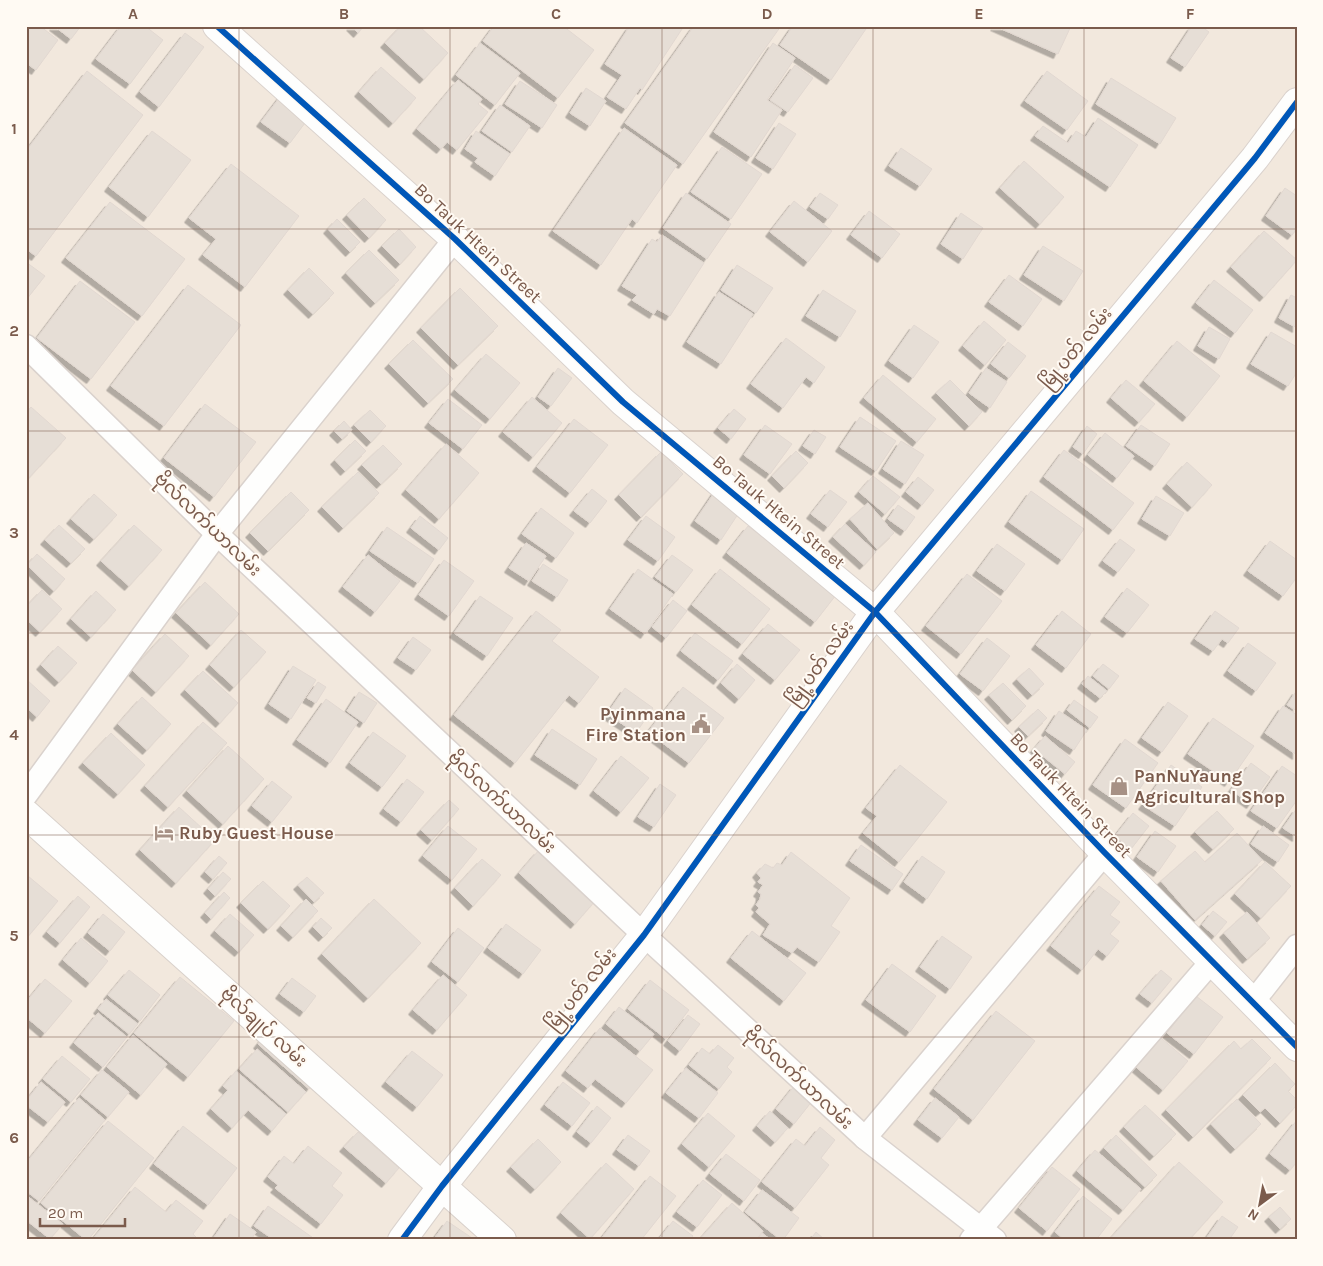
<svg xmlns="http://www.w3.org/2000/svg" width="1323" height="1266" font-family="Karla,'Noto Sans Myanmar',sans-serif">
	<defs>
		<filter id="shadow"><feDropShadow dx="-4.5" dy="4.5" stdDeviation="0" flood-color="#0004"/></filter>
	</defs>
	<rect width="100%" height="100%" fill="#f9f5ef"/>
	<rect fill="#f2e8dd" x="26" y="26" width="1271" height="1214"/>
	<g fill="#e6ded6" stroke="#e2d8d1" filter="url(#shadow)">
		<polygon points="26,26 40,26 58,40 36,70 26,63"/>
		<polygon points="54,26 81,26 71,39"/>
		<polygon points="121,26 145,26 163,40 130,84 96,59"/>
		<polygon points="351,26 364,26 358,33"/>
		<polygon points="401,26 419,26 448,53 424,79 385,43"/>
		<polygon points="494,26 563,26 594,50 558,98 483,41"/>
		<polygon points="630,26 684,26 642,90 640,88 626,109 607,97 622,75 605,64"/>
		<polygon points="694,26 781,26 683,164 625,123"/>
		<polygon points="793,26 868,26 831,80 780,45"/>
		<polygon points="995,26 1071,26 1058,54"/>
		<polygon points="1192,26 1201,26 1209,32 1185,67 1171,58"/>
		<polygon points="185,33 204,47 159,107 140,92"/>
		<polygon points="480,43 520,73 495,105 456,75"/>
		<polygon points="773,43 795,58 767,100 782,110 751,157 714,132"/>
		<polygon points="795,65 813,78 788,112 770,100"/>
		<polygon points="381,67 416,98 393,123 359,92"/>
		<polygon points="87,71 143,115 36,256 26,249 26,151"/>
		<polygon points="1047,71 1088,101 1067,130 1025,101"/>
		<polygon points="1111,78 1176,118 1160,144 1096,104"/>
		<polygon points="458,80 482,99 478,104 488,112 457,150 447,142 441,149 417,129"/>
		<polygon points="520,81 557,105 542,128 505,104"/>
		<polygon points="586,88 606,101 590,126 570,113"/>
		<polygon points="283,93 311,115 290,143 261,122"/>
		<polygon points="500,105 530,126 512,152 482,131"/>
		<polygon points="1098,118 1138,145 1110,187 1035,136 1043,126 1068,143 1076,131 1086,137"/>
		<polygon points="779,123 796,134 773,169 756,158"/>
		<polygon points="624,128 677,165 637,223 632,219 601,265 553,231"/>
		<polygon points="152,131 191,160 148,217 109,187"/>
		<polygon points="476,131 510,154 495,176 475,162 478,158 465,149"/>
		<polygon points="722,147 762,174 731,219 691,192"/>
		<polygon points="901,148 932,169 920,186 889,166"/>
		<polygon points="1024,161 1064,197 1040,224 1000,188"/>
		<polygon points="231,164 299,216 245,287 203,255 216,239 189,218"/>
		<polygon points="1285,188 1297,196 1297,229 1292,235 1266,216"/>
		<polygon points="686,193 731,224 707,259 663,228"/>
		<polygon points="820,193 838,205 828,219 810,207"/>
		<polygon points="364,198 386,220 369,238 347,215"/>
		<polygon points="794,201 832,231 808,262 770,232"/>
		<polygon points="110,202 185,259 142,316 66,258"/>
		<polygon points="869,211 900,234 882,258 851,235"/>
		<polygon points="961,213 983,228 963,259 941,244"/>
		<polygon points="337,219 360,242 350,252 328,229"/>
		<polygon points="399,229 416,247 400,264 382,246"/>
		<polygon points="1264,231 1297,260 1264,297 1231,267"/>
		<polygon points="662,235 704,263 670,316 657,309 654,314 632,300 637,295 622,286 652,239 657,242"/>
		<polygon points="1043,246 1083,271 1064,301 1024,275"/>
		<polygon points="369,250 399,280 375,303 346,273"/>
		<polygon points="26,262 45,276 26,300"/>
		<polygon points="737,265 773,288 756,313 721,290"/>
		<polygon points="309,268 334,293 313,314 288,290"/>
		<polygon points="1009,275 1042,299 1023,326 989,302"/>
		<polygon points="1214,280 1253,310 1235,333 1196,303"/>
		<polygon points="80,281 135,322 91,379 37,338"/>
		<polygon points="188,285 241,325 164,426 111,386"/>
		<polygon points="460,288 498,326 458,365 421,328"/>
		<polygon points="823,290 856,311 840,337 806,316"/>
		<polygon points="719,292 753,314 721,364 687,342"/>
		<polygon points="1291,295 1297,298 1297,328 1279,318"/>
		<polygon points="984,321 1006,340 985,365 963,346"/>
		<polygon points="914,325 939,342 913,378 889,361"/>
		<polygon points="1209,327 1230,339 1219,359 1198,346"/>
		<polygon points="1271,332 1297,347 1297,372 1288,386 1251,364"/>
		<polygon points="786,338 825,367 814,383 806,377 783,408 751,384"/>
		<polygon points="413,340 453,379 428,403 389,364"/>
		<polygon points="1177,341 1220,376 1187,417 1144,381"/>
		<polygon points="1008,342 1026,356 1009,378 991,364"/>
		<polygon points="486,354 520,383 490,419 455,390"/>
		<polygon points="558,368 572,378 551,406 538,397"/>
		<polygon points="986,368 1007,382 990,408 969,393"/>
		<polygon points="883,375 936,419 917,442 864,398"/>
		<polygon points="950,380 982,412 969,426 936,393"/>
		<polygon points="1126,380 1155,404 1139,422 1111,398"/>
		<polygon points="532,397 562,423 533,457 503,432"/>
		<polygon points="448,399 482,425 463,449 429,423"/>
		<polygon points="205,404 256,442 214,497 164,458"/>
		<polygon points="31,407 66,438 26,481 26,413"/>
		<polygon points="734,409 746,419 731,439 718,428"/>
		<polygon points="370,410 386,426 371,442 354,425"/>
		<polygon points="860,417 896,441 876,471 840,447"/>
		<polygon points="574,419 608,445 570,493 537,467"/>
		<polygon points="344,421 352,430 342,439 334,431"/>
		<polygon points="765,425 792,444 770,474 744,455"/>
		<polygon points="1141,425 1170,444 1155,466 1126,446"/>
		<polygon points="1087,426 1097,434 1083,454 1073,447"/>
		<polygon points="814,430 826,437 815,454 803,446"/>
		<polygon points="1105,433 1134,456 1117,478 1088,455"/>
		<polygon points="355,440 366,451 345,471 335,460"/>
		<polygon points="901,441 924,455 905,484 883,469"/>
		<polygon points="446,444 479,473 439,519 406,490"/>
		<polygon points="383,445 402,464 381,484 362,465"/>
		<polygon points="1064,450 1134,503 1113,530 1044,477"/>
		<polygon points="796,451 808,463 784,488 772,476"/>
		<polygon points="661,452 683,474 641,517 619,495"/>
		<polygon points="1187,462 1212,485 1192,507 1167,484"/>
		<polygon points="358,472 379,493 343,528 322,507"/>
		<polygon points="873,476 900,497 885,514 859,492"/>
		<polygon points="918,477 934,490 922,505 906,492"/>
		<polygon points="592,489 607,501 590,523 574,511"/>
		<polygon points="716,490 742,508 721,540 695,521"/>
		<polygon points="830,490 847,502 828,527 811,514"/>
		<polygon points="1031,491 1084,529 1062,560 1009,522"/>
		<polygon points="291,492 309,510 268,551 250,533"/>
		<polygon points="94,494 117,515 94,539 71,519"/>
		<polygon points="1156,496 1184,513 1170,536 1142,519"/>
		<polygon points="868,503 894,533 877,549 850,519"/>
		<polygon points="898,505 915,517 905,531 888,519"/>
		<polygon points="541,508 574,533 556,558 522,534"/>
		<polygon points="420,516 448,538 439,550 411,528"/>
		<polygon points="646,516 675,537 658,561 628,540"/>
		<polygon points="845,524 876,552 864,565 833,537"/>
		<polygon points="59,525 85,549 71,563 45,540"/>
		<polygon points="134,525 162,550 129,586 101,561"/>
		<polygon points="748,526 836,595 815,622 727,553"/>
		<polygon points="387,527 434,559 418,583 370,551"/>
		<polygon points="1120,539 1135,550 1118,572 1103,561"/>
		<polygon points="1270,541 1297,560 1297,577 1283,596 1248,571"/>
		<polygon points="526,543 546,556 529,581 509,568"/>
		<polygon points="997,544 1025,564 1005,591 977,571"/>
		<polygon points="37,554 65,579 54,591 27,565"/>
		<polygon points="368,555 400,581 375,612 343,587"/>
		<polygon points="672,555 693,570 676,592 655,577"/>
		<polygon points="444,560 474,581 449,616 419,595"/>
		<polygon points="543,564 568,580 557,597 532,581"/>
		<polygon points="638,569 673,594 645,634 610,609"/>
		<polygon points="720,569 770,609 742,644 692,605"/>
		<polygon points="967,574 1002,601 961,654 926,626"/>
		<polygon points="205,582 239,614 211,645 176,613"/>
		<polygon points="1127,588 1149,605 1127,633 1105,617"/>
		<polygon points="42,590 62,609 40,632 26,619 26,607"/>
		<polygon points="96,591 116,610 91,637 71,619"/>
		<polygon points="480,596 513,618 487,656 454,633"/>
		<polygon points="673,600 687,611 666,638 652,627"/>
		<polygon points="536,611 561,630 552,641 599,677 579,703 569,695 515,763 454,715"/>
		<polygon points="1062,611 1091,634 1066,668 1036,645"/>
		<polygon points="1215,611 1239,628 1228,643 1222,639 1213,651 1195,639"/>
		<polygon points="768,624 800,650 775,680 743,654"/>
		<polygon points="241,630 266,652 234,687 210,665"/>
		<polygon points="695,633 733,661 718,680 681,651"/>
		<polygon points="165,634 189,656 156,692 132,670"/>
		<polygon points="413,637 431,650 416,670 398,658"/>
		<polygon points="987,638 1010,656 983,691 960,674"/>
		<polygon points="1248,643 1276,663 1256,691 1228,671"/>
		<polygon points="58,646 77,663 59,682 41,665"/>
		<polygon points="737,664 755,680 739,699 721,683"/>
		<polygon points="1103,664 1119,676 1109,689 1093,676"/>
		<polygon points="293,666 316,680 291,719 269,704"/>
		<polygon points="1029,668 1044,684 1032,695 1017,679"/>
		<polygon points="203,671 238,703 220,723 185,690"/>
		<polygon points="1088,676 1107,691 1100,698 1082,684"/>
		<polygon points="26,679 50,701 37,717 26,707"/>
		<polygon points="318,682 326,687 316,703 307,698"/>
		<polygon points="1003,683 1026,706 1012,720 989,695"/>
		<polygon points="683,687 724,718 689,763 648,732"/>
		<polygon points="625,688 653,708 636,733 607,714"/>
		<polygon points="1297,690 1297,711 1287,705"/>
		<polygon points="359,692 377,703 364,723 347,711"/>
		<polygon points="142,697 171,724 147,750 118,724"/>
		<polygon points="326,699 358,722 330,763 297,740"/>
		<polygon points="1074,700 1098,717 1090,728 1067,710"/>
		<polygon points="1168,702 1188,716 1162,752 1142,738"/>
		<polygon points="1283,706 1297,715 1297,755 1265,733"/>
		<polygon points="1038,709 1047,718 1028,736 1019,727"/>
		<polygon points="1059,711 1087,730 1074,750 1046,731"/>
		<polygon points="1213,718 1254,746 1229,782 1188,754"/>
		<polygon points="203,722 227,743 168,807 145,786"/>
		<polygon points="552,729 597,759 580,785 535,755"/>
		<polygon points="373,732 406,756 382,787 350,763"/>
		<polygon points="111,733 145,765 118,794 83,763"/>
		<polygon points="1045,736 1075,762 1065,774 1034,749"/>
		<polygon points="1125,739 1158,763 1126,808 1093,785"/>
		<polygon points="228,746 264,779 223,824 187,791"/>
		<polygon points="621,756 649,778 621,812 594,791"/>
		<polygon points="1251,763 1270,777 1251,804 1231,790"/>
		<polygon points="900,765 947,802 899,862 863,833 877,816 866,808"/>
		<polygon points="1171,765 1202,787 1175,826 1143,805"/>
		<polygon points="1282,766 1297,776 1297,800 1277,828 1251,811"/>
		<polygon points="407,779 424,792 401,822 384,809"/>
		<polygon points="272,781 292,797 272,822 252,806"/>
		<polygon points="660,784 676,795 654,827 638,817"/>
		<polygon points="449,800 459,809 432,840 421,830"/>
		<polygon points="179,807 215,840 176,883 140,850"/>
		<polygon points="1297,808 1297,837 1283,828"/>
		<polygon points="1217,811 1234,829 1213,849 1195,832"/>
		<polygon points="1133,813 1149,826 1131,849 1115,836"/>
		<polygon points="448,826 477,849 452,880 423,856"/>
		<polygon points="1263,826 1289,845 1278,862 1251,844"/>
		<polygon points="1155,831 1176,846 1158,872 1137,857"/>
		<polygon points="1237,833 1262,860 1195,920 1161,881 1195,851 1205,862"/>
		<polygon points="861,845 903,874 892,890 850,861"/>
		<polygon points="539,850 596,900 575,924 519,873"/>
		<polygon points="791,852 850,898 831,926 840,932 819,962 797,947 792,953 763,935 770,924 756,912 759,908 756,905 760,899 761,894 758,892 763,885 758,882 761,878 757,873 765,864 773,868 777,863 782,865"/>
		<polygon points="219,856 227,863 213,879 205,872"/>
		<polygon points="922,856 945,872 927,899 904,882"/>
		<polygon points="482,859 501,875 473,906 455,888"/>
		<polygon points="1265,862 1291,886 1261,918 1235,894"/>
		<polygon points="223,872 231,879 215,896 208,889"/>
		<polygon points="28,876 58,901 26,939 26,878"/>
		<polygon points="307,877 324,893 314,902 298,885"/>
		<polygon points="263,881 290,906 268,929 241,903"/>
		<polygon points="1099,886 1120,902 1110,915 1120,922 1110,934 1119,941 1107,956 1098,949 1082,970 1051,946"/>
		<polygon points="224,892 230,898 211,919 205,913"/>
		<polygon points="78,896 90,907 60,943 47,932"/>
		<polygon points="306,899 318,911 293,937 281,926"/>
		<polygon points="374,899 421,943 368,998 322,954"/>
		<polygon points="1213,911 1227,922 1215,936 1202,925"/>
		<polygon points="1247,912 1270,938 1247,959 1224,933"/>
		<polygon points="103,914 125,932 110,951 88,933"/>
		<polygon points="230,914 254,935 239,952 215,931"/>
		<polygon points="321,918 332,928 323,937 313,927"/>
		<polygon points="506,924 541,950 523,974 488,948"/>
		<polygon points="458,928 484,948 458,982 432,962"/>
		<polygon points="752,931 806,973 784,1001 731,958"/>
		<polygon points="942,936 972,957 950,989 920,967"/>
		<polygon points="81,938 108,961 90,983 63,960"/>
		<polygon points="892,964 936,996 910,1032 866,1000"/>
		<polygon points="129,970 160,995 140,1021 108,995"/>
		<polygon points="1161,970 1172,979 1152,1003 1140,994"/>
		<polygon points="443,975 467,995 437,1030 413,1010"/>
		<polygon points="180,977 234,1021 188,1077 134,1033"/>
		<polygon points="292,978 316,996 304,1012 280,994"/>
		<polygon points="45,979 72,1001 45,1033 26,1017 26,1002"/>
		<polygon points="650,980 689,1010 666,1039 628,1009"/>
		<polygon points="1196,996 1223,1017 1194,1054 1167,1033"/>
		<polygon points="106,999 138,1024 129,1034 98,1009"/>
		<polygon points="619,1007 654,1034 640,1051 606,1024"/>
		<polygon points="996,1011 1035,1041 973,1120 934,1089"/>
		<polygon points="98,1013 127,1037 103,1067 74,1043"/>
		<polygon points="688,1015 700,1024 680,1051 668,1041"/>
		<polygon points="600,1028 653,1070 626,1103 595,1079 588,1088 566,1071"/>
		<polygon points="266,1034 317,1079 309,1089 258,1044"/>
		<polygon points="133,1035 167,1064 141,1095 107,1067"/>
		<polygon points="1161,1038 1188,1061 1163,1090 1136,1067"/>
		<polygon points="1252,1039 1271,1058 1193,1137 1166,1110 1234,1041 1241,1049"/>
		<polygon points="718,1045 734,1058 727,1067 732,1072 719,1089 689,1065 702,1048 710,1054"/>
		<polygon points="257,1049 306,1092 288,1112 239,1069"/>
		<polygon points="412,1051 443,1075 417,1107 386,1082"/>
		<polygon points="62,1056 90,1079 71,1102 43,1079"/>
		<polygon points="1275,1063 1295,1084 1288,1091 1297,1100 1297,1105 1280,1123 1265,1108 1260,1112 1243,1095"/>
		<polygon points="686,1068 718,1093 699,1118 666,1093"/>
		<polygon points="102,1070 129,1092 108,1117 81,1095"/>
		<polygon points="236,1071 286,1114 272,1131 248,1110 232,1128 211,1109 228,1090 223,1086"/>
		<polygon points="41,1082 65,1102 48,1122 26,1105 26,1101"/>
		<polygon points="563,1082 590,1103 572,1126 545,1105"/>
		<polygon points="795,1085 813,1100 794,1124 776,1109"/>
		<polygon points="79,1098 105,1120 39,1201 26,1191 26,1163"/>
		<polygon points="935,1098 959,1117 942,1138 918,1120"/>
		<polygon points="1237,1099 1261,1124 1235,1149 1211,1124"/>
		<polygon points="1145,1105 1176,1134 1154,1156 1124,1127"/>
		<polygon points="597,1106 611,1118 591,1143 577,1132"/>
		<polygon points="770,1111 788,1128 775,1142 757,1126"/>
		<polygon points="708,1113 735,1136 709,1167 682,1144"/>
		<polygon points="1297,1120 1297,1162 1290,1170 1270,1154"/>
		<polygon points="108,1121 154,1158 88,1240 86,1240 41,1203"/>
		<polygon points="183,1126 237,1168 208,1205 154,1164"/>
		<polygon points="820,1127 835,1140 821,1158 829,1165 795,1208 762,1182 796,1139 805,1146"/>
		<polygon points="358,1132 399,1168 386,1183 344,1147"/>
		<polygon points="628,1135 650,1151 639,1166 617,1150"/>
		<polygon points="1116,1135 1157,1175 1145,1187 1104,1148"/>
		<polygon points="538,1139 561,1162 535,1189 511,1167"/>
		<polygon points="308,1146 342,1173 332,1186 343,1195 321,1224 275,1188 278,1185 268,1177 284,1156 294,1164"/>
		<polygon points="1095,1150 1141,1189 1123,1210 1077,1171"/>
		<polygon points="726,1154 760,1180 744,1201 710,1174"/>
		<polygon points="1179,1162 1223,1202 1189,1240 1109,1240"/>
		<polygon points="606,1163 634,1189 590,1239 561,1213"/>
		<polygon points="1052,1167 1080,1189 1047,1231 1019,1208"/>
		<polygon points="650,1176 676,1196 641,1240 600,1240"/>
		<polygon points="703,1180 722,1195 697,1227 677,1212"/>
		<polygon points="135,1187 166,1212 176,1200 203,1221 193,1234 197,1238 195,1240 92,1240"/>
		<polygon points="762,1190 799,1218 783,1240 781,1240 745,1212"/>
		<polygon points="26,1195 63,1224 50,1239 26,1220"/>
		<polygon points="1083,1196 1112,1219 1096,1240 1065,1240 1055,1232"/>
		<polygon points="732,1203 763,1231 756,1240 699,1240"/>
		<polygon points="268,1206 316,1240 274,1240 254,1226"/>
		<polygon points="1280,1207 1291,1219 1280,1229 1269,1217"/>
		<polygon points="230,1214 256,1232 251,1240 212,1240"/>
		<polygon points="1222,1216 1238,1227 1229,1240 1205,1240"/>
		<polygon points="447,1221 475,1240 433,1240"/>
		<polygon points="673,1221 693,1236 690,1240 658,1240"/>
		<polygon points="816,1232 825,1240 810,1240"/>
		<polygon points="762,1233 771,1240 757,1240"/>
	</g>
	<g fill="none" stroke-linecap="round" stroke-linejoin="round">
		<g stroke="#dad2cd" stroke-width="25">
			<g id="minor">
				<polyline points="26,346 217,534 644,935 865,1138 995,1240"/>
				<polyline points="26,795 217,534 455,239"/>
				<polyline points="1253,1002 1297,946"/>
				<polyline points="865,1138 1105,853"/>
				<polyline points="971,1240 1212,961"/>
			</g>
		</g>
		<g stroke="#dad2cd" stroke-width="30">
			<g id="tertiary">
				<polyline points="217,26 455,239 623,402 875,612 1105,853 1297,1047"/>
				<polyline points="402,1240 442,1186 644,935 875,612 1255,158 1297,102"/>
			</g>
		</g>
		<g stroke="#d9d1cb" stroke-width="30">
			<polyline id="secondary" points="26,814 502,1240"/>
		</g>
		<use href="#minor" stroke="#fefefd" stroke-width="22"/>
		<use href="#tertiary" stroke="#fefefd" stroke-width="28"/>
		<use href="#secondary" stroke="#fefefd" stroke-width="28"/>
		<g stroke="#fffaf3" stroke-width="9">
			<g id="cycleway">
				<polyline points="217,26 455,239 623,402 875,612 1105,853 1297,1047"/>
				<polyline points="402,1240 442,1186 644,935 875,612 1255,158 1297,102"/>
			</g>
		</g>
		<use href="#cycleway" stroke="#0057b8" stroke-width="6"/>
	</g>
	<path fill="none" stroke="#7b5b4c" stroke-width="1" stroke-opacity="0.55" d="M 239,26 L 239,1240M 450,26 L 450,1240M 662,26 L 662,1240M 873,26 L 873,1240M 1084,26 L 1084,1240M 26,229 L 1297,229M 26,431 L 1297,431M 26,633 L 1297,633M 26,835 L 1297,835M 26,1037 L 1297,1037"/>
	<defs>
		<g id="civic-bare" transform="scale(1.5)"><path d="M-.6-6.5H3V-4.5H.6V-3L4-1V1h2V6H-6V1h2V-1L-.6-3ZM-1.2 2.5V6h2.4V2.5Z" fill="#a79185" stroke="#fffaf3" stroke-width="2.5" paint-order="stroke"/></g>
		<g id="shop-bare" transform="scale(1.5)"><path d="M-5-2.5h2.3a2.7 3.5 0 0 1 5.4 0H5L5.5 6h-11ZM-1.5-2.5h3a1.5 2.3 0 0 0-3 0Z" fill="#a79185" stroke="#fffaf3" stroke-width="2.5" paint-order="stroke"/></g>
		<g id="hotel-bare" transform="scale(1.5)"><path d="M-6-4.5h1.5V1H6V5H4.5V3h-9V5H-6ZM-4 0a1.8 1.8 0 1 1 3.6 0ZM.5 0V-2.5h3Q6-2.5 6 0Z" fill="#a79185" stroke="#fffaf3" stroke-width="2.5" paint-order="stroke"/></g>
	</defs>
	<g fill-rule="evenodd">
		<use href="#civic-bare" x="701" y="724"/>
		<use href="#shop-bare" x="1119" y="786"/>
		<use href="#hotel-bare" x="164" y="833"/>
	</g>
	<g text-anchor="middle" stroke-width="4" stroke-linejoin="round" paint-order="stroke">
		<g font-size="18" fill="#7b5b4c" stroke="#fffaf3">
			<text transform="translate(478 243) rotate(43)" y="6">Bo Tauk Htein Street</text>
			<text transform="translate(1076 348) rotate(-50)" y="6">မြို့ပတ် လမ်း</text>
			<text transform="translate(779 512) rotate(40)" y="6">Bo Tauk Htein Street</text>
			<text transform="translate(208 524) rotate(44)" y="6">ဗိုလ်လက်ယာလမ်း</text>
			<text transform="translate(820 663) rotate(-54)" y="6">မြို့ပတ် လမ်း</text>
			<text transform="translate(1071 795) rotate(46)" y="6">Bo Tauk Htein Street</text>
			<text transform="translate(502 802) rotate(43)" y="6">ဗိုလ်လက်ယာလမ်း</text>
			<text transform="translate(581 989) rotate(-51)" y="6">မြို့ပတ် လမ်း</text>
			<text transform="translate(264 1027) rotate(42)" y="6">ဗိုလ်ချုပ် လမ်း</text>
			<text transform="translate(799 1078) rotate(43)" y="6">ဗိုလ်လက်ယာလမ်း</text>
		</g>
		<g font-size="18" font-weight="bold" fill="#7b5b4c" stroke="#fffaf3" text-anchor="start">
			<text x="686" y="720" text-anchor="end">Pyinmana<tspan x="686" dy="21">Fire Station</tspan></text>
			<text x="1134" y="782">PanNuYaung<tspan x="1134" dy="21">Agricultural Shop</tspan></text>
			<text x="179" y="839">Ruby Guest House</text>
		</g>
	</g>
	<rect width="1323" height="1266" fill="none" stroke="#fffaf3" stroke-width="55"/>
	<g transform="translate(1260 1204) rotate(212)" stroke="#fffaf3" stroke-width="4" paint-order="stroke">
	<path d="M0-4L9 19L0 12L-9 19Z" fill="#7b5b4c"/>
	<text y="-8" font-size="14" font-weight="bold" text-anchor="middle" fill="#7b5b4c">N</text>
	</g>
	<path d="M40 1218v8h85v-8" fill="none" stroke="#7b5b4c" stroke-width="2.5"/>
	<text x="48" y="1218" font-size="15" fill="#7b5b4c" stroke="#fffaf3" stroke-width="4" paint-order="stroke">20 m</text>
	<rect x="28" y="28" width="1268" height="1210" fill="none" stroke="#7b5b4c" stroke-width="2"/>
	<g font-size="16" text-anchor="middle" font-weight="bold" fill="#7b5b4c">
		<text x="133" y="19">A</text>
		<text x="344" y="19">B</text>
		<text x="556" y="19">C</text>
		<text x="767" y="19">D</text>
		<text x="979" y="19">E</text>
		<text x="1190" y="19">F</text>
		<text x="14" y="134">1</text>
		<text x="14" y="336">2</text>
		<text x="14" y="538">3</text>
		<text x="14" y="740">4</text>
		<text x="14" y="941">5</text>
		<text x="14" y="1143">6</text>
	</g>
</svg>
